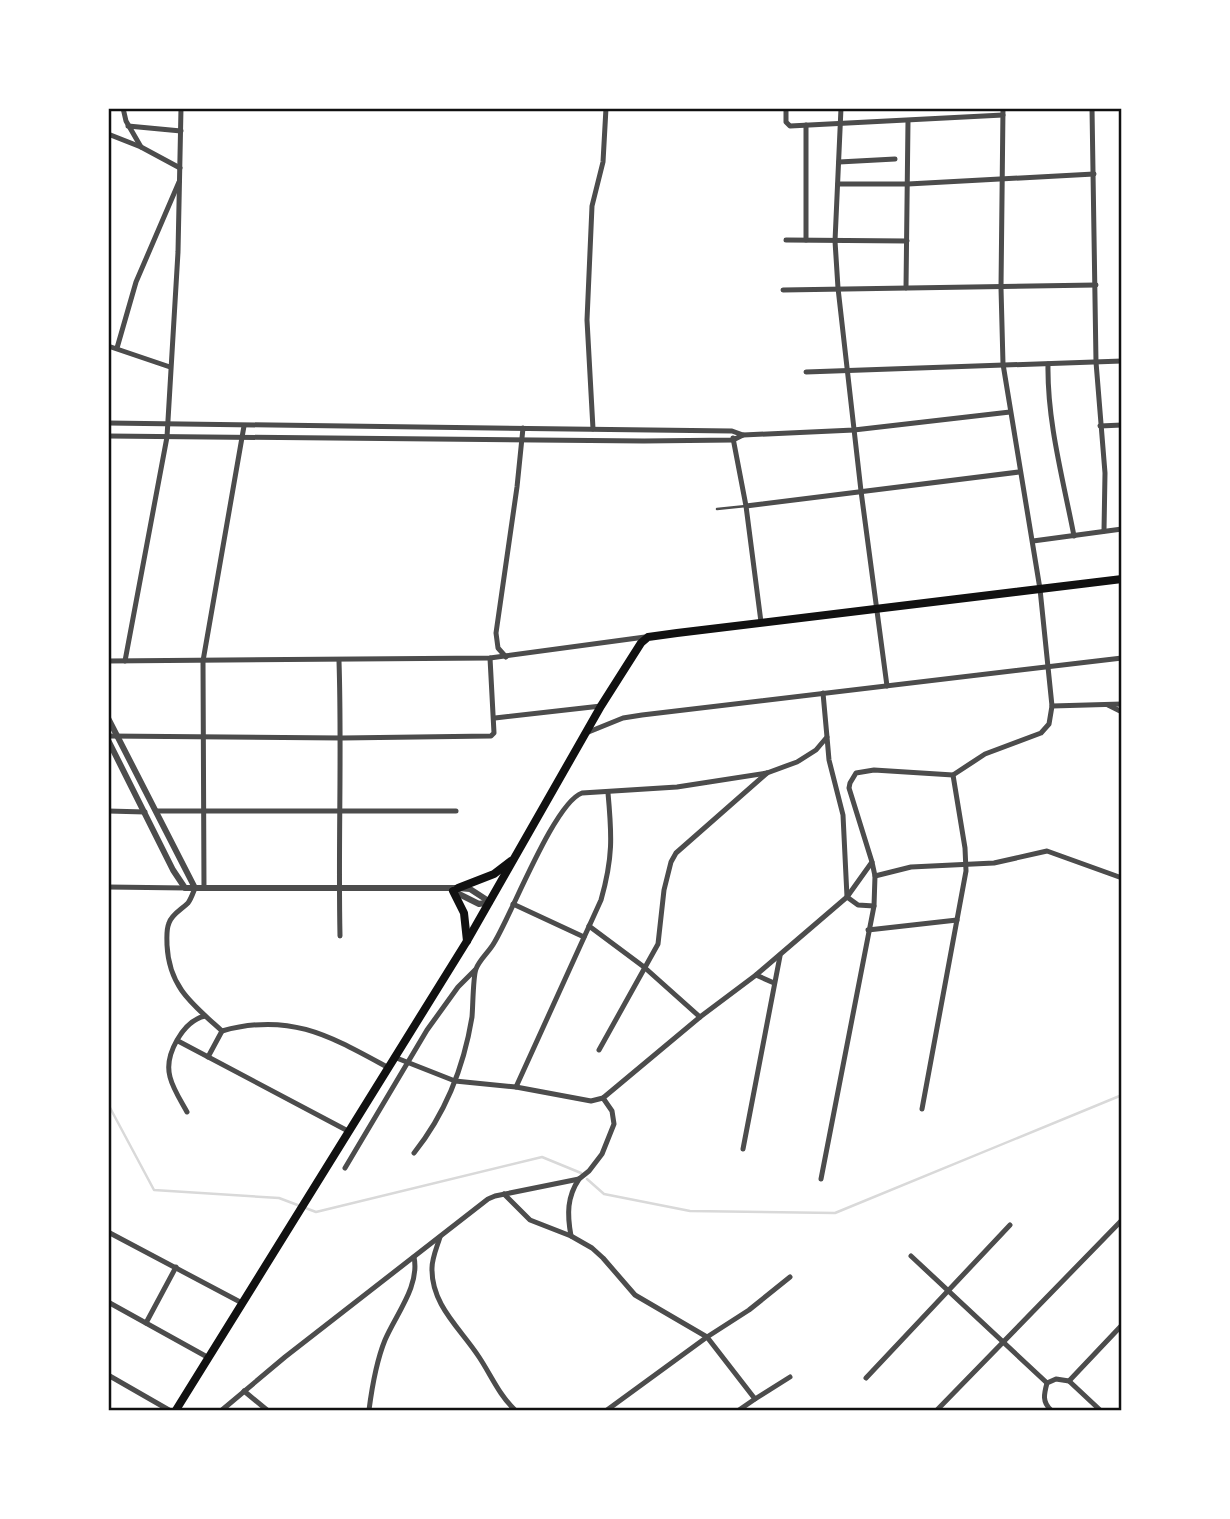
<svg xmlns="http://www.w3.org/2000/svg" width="1230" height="1519" font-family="'Noto Serif',serif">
	<rect width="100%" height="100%" fill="#fff"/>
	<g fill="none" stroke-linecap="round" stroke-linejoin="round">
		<g stroke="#d9d9d9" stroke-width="2.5">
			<polyline points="108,1104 154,1190 279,1198 316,1212 542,1157 581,1173"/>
			<polyline points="587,1179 604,1194 690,1211 835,1213 1122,1095"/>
		</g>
		<polyline stroke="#4c4c4c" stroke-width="2.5" points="717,509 746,506"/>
		<g stroke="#4c4c4c" stroke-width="5">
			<polyline points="123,108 126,121 141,147"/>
			<polyline points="786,108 786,122 790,126 1003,115"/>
			<polyline points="841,108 835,241 838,288 861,491 887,686"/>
			<polyline points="1092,108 1096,362 1105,473 1104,531"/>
			<polyline points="128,126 181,131"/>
			<polyline points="108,134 141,147 180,168"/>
			<polyline points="839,162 895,159"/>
			<polyline points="838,184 908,184 1094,174"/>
			<polyline points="786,240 907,241"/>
			<polyline points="806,240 806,125"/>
			<polyline points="906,288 908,121"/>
			<polyline points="783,290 1096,285"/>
			<polyline points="108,346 170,367"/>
			<polyline points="117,348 136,282 179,182"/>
			<path d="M 1048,364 C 1047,421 1063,479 1074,536"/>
			<polyline points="806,372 1122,361"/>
			<polyline points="108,423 732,431 743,435 854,430 1010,412"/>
			<polyline points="1100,426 1122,425"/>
			<polyline points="593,429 587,320 592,206 603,162 606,108"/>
			<polyline points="108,436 644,441 733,440 743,435"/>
			<polyline points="733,438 746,506 761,622"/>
			<polyline points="746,506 1019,472"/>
			<polyline points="1033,541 1122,529"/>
			<polyline points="506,657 498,648 496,633 517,487 523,428"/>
			<polyline points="108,661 490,658 645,637"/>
			<polyline points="125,661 167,437 178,252 181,108"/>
			<path d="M 339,661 C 342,753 338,844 340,936"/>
			<polyline points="1108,705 1122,712"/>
			<polyline points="1052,706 1122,704"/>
			<polyline points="495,718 601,706"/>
			<polyline points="586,733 623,718 642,715 1122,658"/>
			<polyline points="108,736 342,738 491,736 494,733 490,658"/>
			<polyline points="827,737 829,760 843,815 847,897 858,905 874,906"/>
			<polyline points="108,811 145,812"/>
			<polyline points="156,811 456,811"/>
			<polyline points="875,876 911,867 994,863 1047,851 1122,878"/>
			<polyline points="108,887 186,888"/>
			<path d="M 195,888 C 193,893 191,899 188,903 C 181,910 172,914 169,923 C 166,930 167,937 167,945 C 169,987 192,1004 222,1031 C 290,1012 330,1036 387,1067"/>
			<polyline points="204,888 203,661 244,426"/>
			<polyline points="513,904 584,937"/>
			<polyline points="589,926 644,967 700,1017"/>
			<polyline points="868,930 957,920"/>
			<polyline points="756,975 774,983"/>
			<polyline points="178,1041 348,1131"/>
			<polyline points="599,1050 658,944 664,890 671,862 676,853 767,773"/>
			<polyline points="208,1057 222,1031"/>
			<polyline points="394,1057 455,1081 516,1087 591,1101 603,1098 700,1017 756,975 847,897 872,862 849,788 850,783 856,773 874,770 953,775 985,754 1041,733 1049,724 1052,706 1040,589 1003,364 1001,288 1003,108"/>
			<path d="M 516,1087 L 601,900 C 613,858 612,836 608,793"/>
			<polyline points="922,1109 966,871 965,848 953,775"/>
			<path d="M 187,1112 C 181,1101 173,1089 170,1077 C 164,1055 183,1021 205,1016"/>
			<polyline points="743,1149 780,956"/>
			<path d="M 414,1153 C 445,1114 464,1066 472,1017 C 473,1006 473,976 476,969 C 479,960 489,952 494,943 C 512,914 554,803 582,793 L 677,787 L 767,773 L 797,762 L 816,750 L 827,737 L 823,693"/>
			<polyline points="345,1168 427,1030 458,987 475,970"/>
			<polyline points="821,1179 874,906 875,876 872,862"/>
			<polyline points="504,1194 530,1220 571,1236 592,1248 603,1258 635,1295 707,1337 755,1399 790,1377"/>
			<polyline points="108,1232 242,1303"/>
			<path d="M 571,1236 C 567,1214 567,1197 579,1179"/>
			<path d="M 440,1237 C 437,1247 432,1258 432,1268 C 431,1305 461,1329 479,1357 C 491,1375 499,1395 515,1410"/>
			<polyline points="911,1256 1047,1383"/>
			<polyline points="108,1302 209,1358"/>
			<polyline points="146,1323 176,1267"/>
			<polyline points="108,1375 169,1410"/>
			<polyline points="866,1378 1010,1225"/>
			<polyline points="1069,1381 1122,1325"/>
			<polyline points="244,1391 267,1410"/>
			<polyline points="222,1410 285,1357 488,1199 495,1196 579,1179 589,1171 602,1154 614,1124 612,1111 603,1098"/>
			<path d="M 369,1410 C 372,1387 376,1362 385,1340 C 396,1314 420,1286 414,1257"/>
			<polyline points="607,1410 707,1337 749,1310 790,1277"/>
			<polyline points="739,1410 755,1399"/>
			<polyline points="937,1410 1122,1220"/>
			<path d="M 1051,1410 C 1042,1402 1044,1394 1047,1383 L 1056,1379 L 1069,1381 L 1100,1410"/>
		</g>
		<g stroke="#4c4c4c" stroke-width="6">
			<polyline points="108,718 195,888"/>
			<polyline points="108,740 173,870 185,888 458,888 470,889 490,902"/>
			<polyline points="453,891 479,904 490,902"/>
		</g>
		<g stroke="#111" stroke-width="8">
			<polyline points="458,888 494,874 511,861"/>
			<polyline points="453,891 464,913 467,941"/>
			<polyline points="176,1410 467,941 601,706 641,643 648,637 677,633 1122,579"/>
		</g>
	</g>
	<rect width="1230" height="1519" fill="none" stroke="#ffffff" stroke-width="220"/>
	<rect x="110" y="110" width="1010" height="1299" fill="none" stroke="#111" stroke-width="2.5"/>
</svg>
